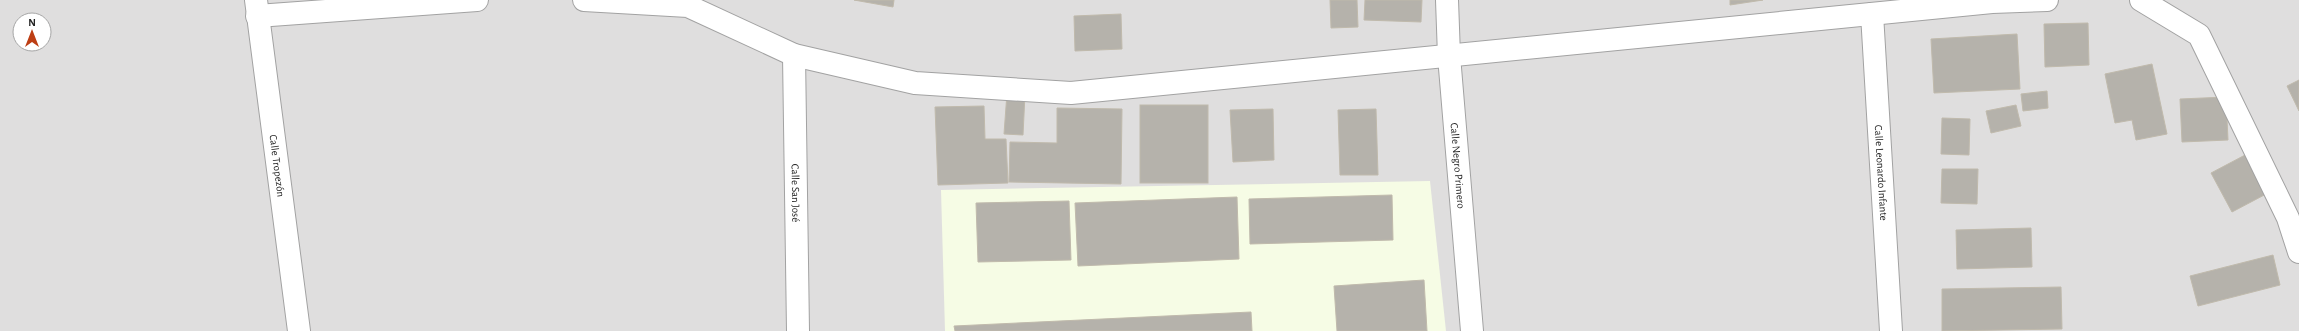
<svg xmlns="http://www.w3.org/2000/svg" width="2299" height="331" font-family="'Alegreya Sans',sans-serif">
	<rect width="100%" height="100%" fill="#f0efe8"/>
	<path fill="#dfdede" fill-rule="evenodd" d="M 0,0 L 2299,0 L 2299,331 L 0,331 ZM 20,20 L 44,20 L 44,44 L 20,44 Z"/>
	<polygon fill="#f6fce5" points="1430,181 1446,331 945,331 941,190"/>
	<g fill="#b5b2ab" stroke="#c0baac">
		<polygon points="854,0 894,0 893,7"/>
		<polygon points="1330,0 1357,0 1358,27 1331,28"/>
		<polygon points="1365,0 1422,0 1421,22 1364,20"/>
		<polygon points="1730,0 1763,0 1730,5"/>
		<polygon points="1121,14 1122,49 1075,51 1074,16"/>
		<polygon points="2088,23 2089,65 2045,67 2044,24"/>
		<polygon points="2017,34 2020,89 1934,93 1931,39"/>
		<polygon points="2152,64 2167,134 2136,140 2132,120 2115,123 2105,74"/>
		<polygon points="2299,80 2299,111 2287,86"/>
		<polygon points="2047,91 2048,108 2023,111 2021,94"/>
		<polygon points="1007,93 1025,94 1023,135 1004,134"/>
		<polygon points="2226,97 2228,140 2182,142 2180,99"/>
		<rect x="1140" y="105" width="68" height="78"/>
		<polygon points="2016,105 2021,126 1991,133 1986,111"/>
		<polygon points="984,106 985,139 1006,139 1008,183 938,185 935,107"/>
		<polygon points="1057,108 1122,109 1121,184 1009,182 1010,142 1057,143"/>
		<polygon points="1273,109 1274,160 1233,162 1230,110"/>
		<polygon points="1376,109 1378,175 1340,175 1338,110"/>
		<polygon points="1942,118 1970,119 1969,155 1941,154"/>
		<polygon points="2247,154 2268,193 2232,212 2211,173"/>
		<polygon points="1942,169 1978,169 1977,204 1941,203"/>
		<polygon points="1392,195 1393,240 1250,244 1249,199"/>
		<polygon points="1237,197 1239,259 1078,266 1075,203"/>
		<polygon points="1069,201 1071,260 978,262 976,203"/>
		<polygon points="2031,228 2032,267 1957,269 1956,230"/>
		<polygon points="2273,255 2280,285 2198,306 2190,276"/>
		<polygon points="1424,280 1427,331 1337,331 1334,286"/>
		<polygon points="2061,287 2062,329 1942,331 1942,289"/>
		<polygon points="1251,312 1252,331 955,331 954,326"/>
	</g>
	<g fill="none" stroke-linecap="round" stroke-linejoin="round">
		<g stroke="#a2a2a2" stroke-width="24">
			<g id="minor">
				<path id="s1" d="M 256,0 L 299,331"/>
				<polyline points="584,0 688,6 794,55 915,83 1071,93 1992,2 2047,0"/>
				<path id="s2" d="M 1447,0 L 1449,56 L 1472,331"/>
				<polyline points="2141,0 2199,35 2288,218 2299,252"/>
				<path id="s3" d="M 1872,14 L 1891,331"/>
				<polyline points="257,16 477,0"/>
				<path id="s4" d="M 794,55 L 798,331"/>
			</g>
		</g>
		<use href="#minor" stroke="#fff" stroke-width="22"/>
	</g>
	<g text-anchor="middle" stroke-width="3" stroke-linejoin="round" paint-order="stroke">
		<g font-size="11" fill="#212121" stroke="#fff">
			<text dy="4" stroke="none"><textPath href="#s1" startOffset="167">Calle Tropezón</textPath></text>
			<text dy="4" stroke="none"><textPath href="#s2" startOffset="166">Calle Negro Primero</textPath></text>
			<text dy="4" stroke="none"><textPath href="#s3" startOffset="159">Calle Leonardo Infante</textPath></text>
			<text dy="4" stroke="none"><textPath href="#s4" startOffset="138">Calle San José</textPath></text>
		</g>
	</g>
	<g transform="translate(32 32)"><circle r="19" fill="#ffffff" stroke="#a6a6a6"/>
	<path d="M0-3L7 15L0 10L-7 15Z" fill="#bd3e14"/>
	<text y="-6" font-size="11" font-weight="bold" text-anchor="middle" fill="#212121">N</text>
	</g>
</svg>
